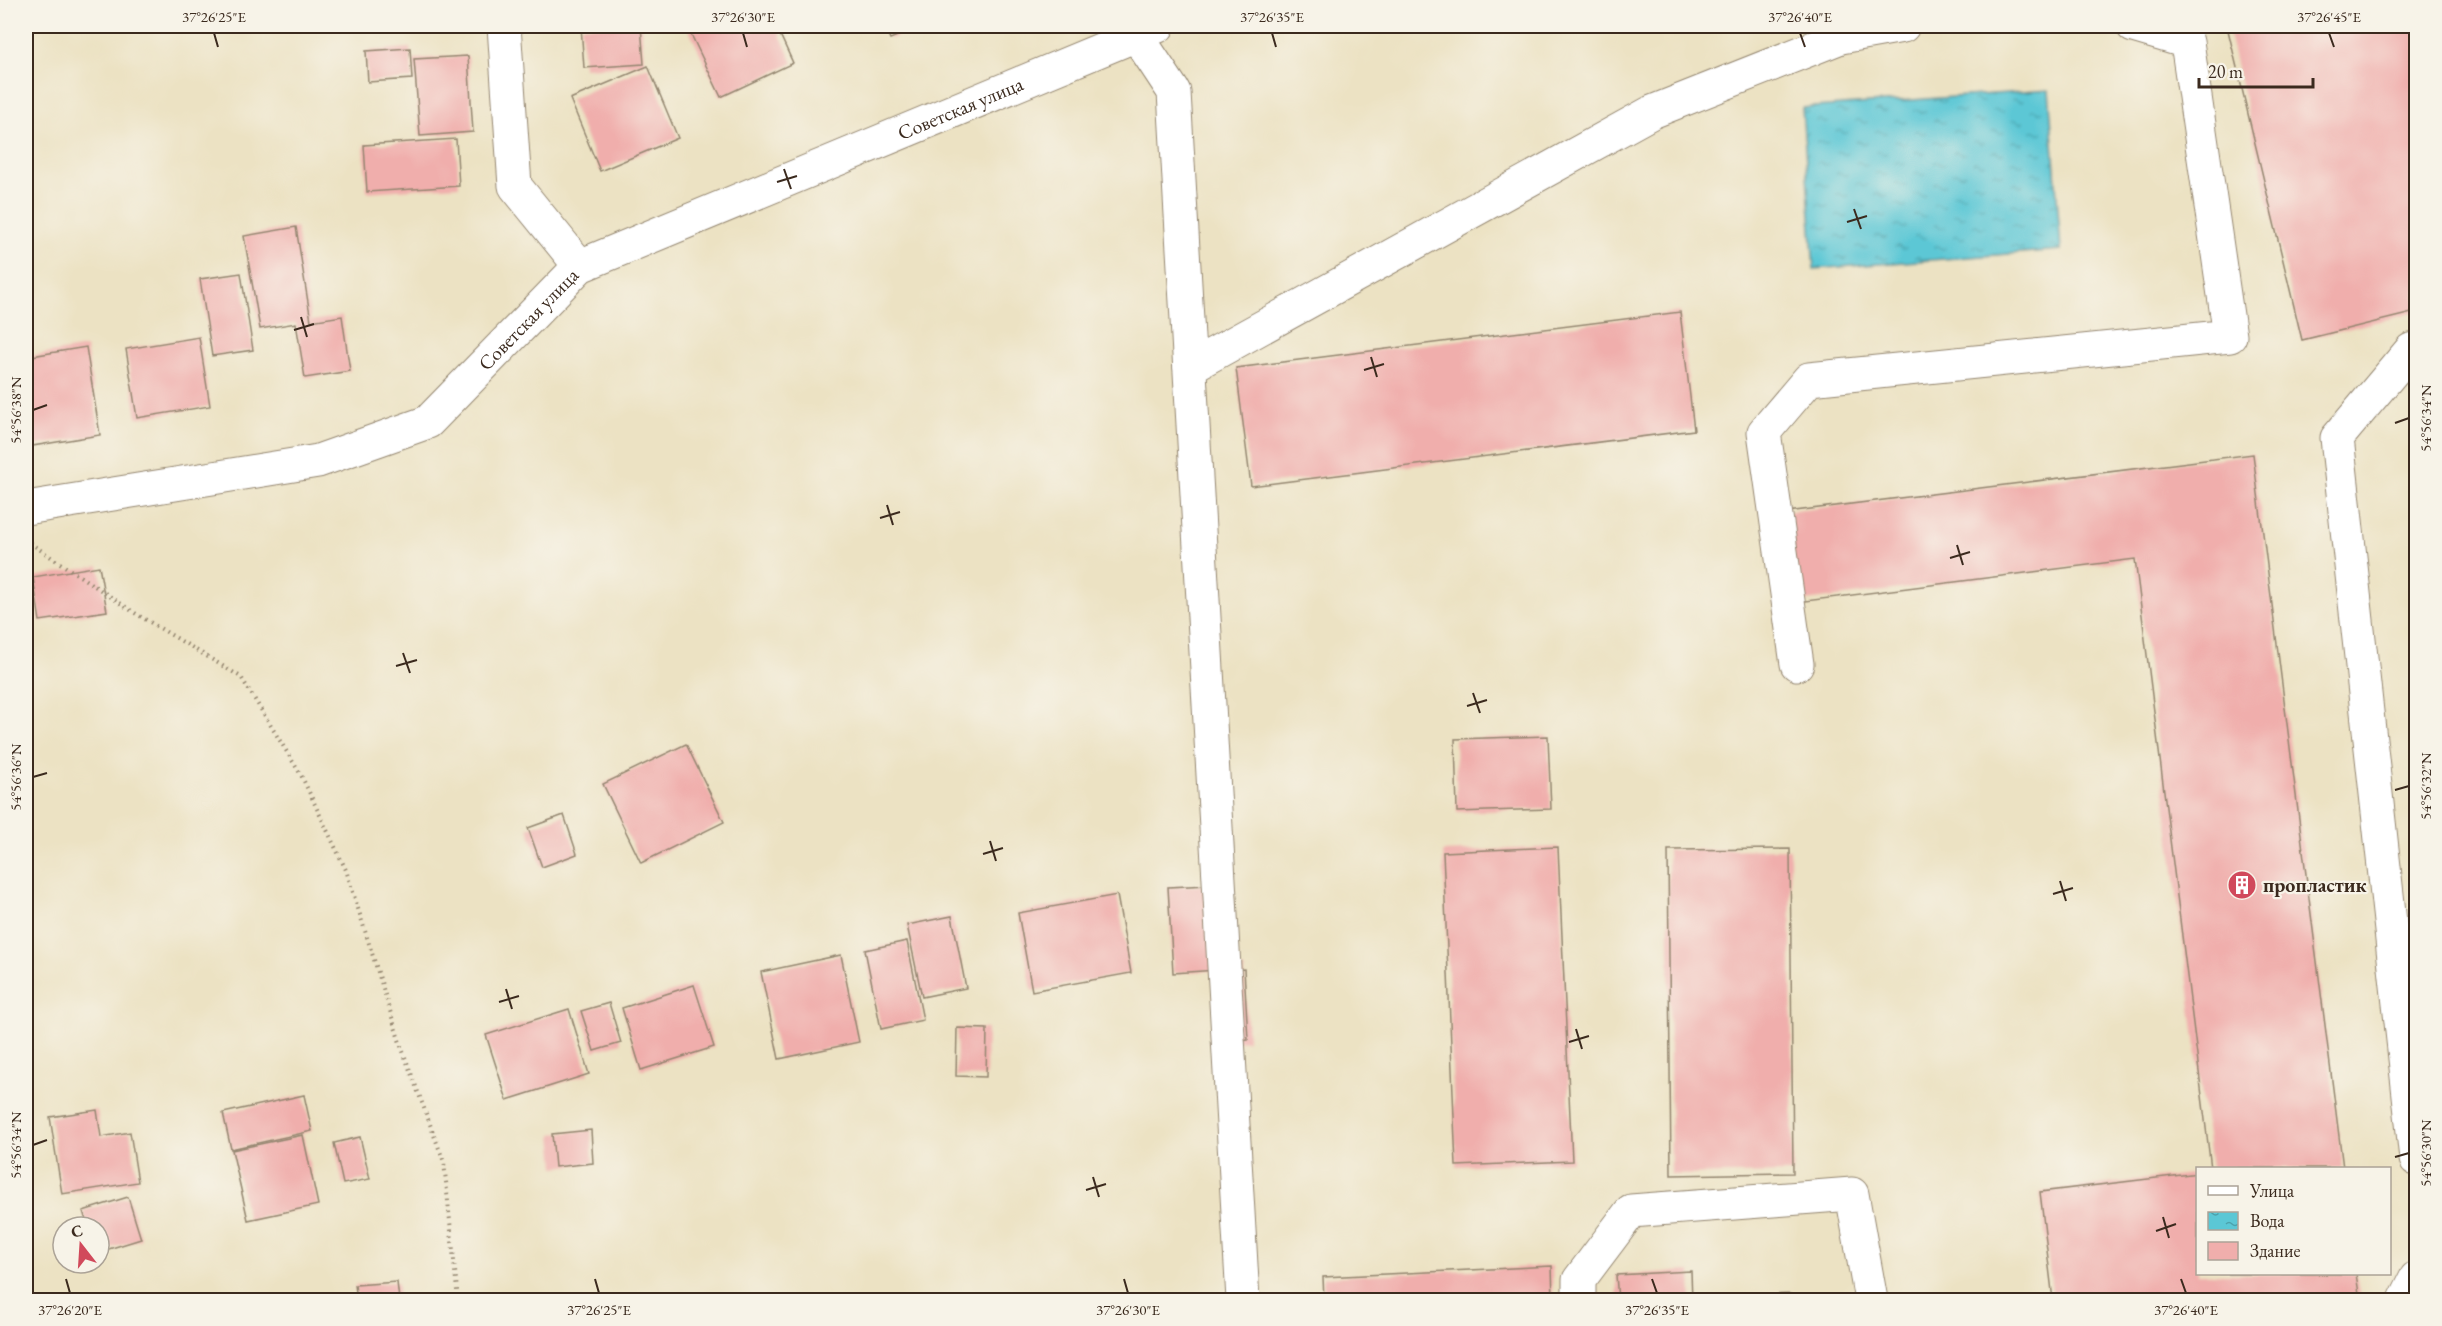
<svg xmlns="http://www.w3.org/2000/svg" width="2442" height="1326" font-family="'EB Garamond',serif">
	<defs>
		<pattern id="water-ripples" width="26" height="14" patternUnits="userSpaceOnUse" patternTransform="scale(1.5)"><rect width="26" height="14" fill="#5bc7d5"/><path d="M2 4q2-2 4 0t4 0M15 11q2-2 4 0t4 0" fill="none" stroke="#4ca2ac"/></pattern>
	</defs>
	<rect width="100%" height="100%" fill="#f7f3e8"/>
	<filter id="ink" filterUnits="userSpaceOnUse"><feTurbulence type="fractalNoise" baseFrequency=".0167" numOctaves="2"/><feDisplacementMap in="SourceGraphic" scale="12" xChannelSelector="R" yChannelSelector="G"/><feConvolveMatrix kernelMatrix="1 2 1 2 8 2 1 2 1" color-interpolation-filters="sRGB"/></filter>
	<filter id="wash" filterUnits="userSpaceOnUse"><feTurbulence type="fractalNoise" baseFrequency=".008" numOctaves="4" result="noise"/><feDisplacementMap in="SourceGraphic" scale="24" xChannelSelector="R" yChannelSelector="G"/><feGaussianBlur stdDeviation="1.35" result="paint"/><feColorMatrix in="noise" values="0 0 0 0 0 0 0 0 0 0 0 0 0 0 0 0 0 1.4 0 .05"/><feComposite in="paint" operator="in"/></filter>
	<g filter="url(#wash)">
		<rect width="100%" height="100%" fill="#ece2c3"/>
		<polygon fill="url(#water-ripples)" stroke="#4b787a" stroke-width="1.5" points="2049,90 2061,250 1814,269 1802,108"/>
		<g id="blocks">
			<g fill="#f0aeac">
				<polygon points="581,26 641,26 644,64 584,68"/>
				<polygon points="694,26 776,26 793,63 721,97 688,28"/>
				<polygon points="884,26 921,26 890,39"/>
				<polygon points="2227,26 2416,26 2416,312 2302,340"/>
				<polygon points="410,48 412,79 368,82 366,51"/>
				<polygon points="468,56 473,132 420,136 414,59"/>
				<polygon points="648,66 678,138 600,171 570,99"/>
				<polygon points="456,139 459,186 367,192 364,145"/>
				<polygon points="296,227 311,321 342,316 350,371 305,378 296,323 260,329 244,236"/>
				<polygon points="241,273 253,350 212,356 200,279"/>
				<polygon points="1680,312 1694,430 1251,486 1236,368"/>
				<polygon points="199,337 210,406 137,418 126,349"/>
				<polygon points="86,347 100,435 26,447 26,357"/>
				<polygon points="2253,454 2343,1168 2211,1168 2135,559 1798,602 1787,512"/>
				<polygon points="99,566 107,611 40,621 33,577"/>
				<polygon points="1548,736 1551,809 1457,812 1455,739"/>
				<polygon points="686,744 724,822 641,863 603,784"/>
				<polygon points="564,815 577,854 542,867 528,828"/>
				<polygon points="1558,847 1572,1161 1456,1166 1443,852"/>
				<polygon points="1790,849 1793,1173 1671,1175 1668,850"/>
				<polygon points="1229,884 1234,970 1244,969 1248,1040 1221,1042 1217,970 1173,973 1168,887"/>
				<polygon points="1117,895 1131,973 1032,991 1018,913"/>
				<polygon points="952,916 966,988 922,997 907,925"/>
				<polygon points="907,941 923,1020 881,1029 865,950"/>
				<polygon points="841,955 859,1042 779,1059 761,972"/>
				<polygon points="694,985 714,1047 641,1070 622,1008"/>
				<polygon points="609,1003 621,1043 594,1051 581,1011"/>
				<polygon points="569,1009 589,1074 507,1100 486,1035"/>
				<polygon points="957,1028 987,1029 986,1077 956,1076"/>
				<polygon points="304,1095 312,1131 231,1149 223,1113"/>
				<polygon points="97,1110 101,1137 130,1132 138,1182 62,1194 50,1117"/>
				<polygon points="591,1130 593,1163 555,1167 552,1134"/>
				<polygon points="303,1135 318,1205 248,1220 232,1150"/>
				<polygon points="360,1137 370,1179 343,1184 334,1143"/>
				<polygon points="2198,1173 2198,1274 2356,1274 2360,1300 2053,1300 2040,1192"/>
				<polygon points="128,1197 141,1239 99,1252 99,1227 88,1227 83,1211"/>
				<polygon points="1552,1266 1553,1300 1324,1300 1323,1277"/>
				<polygon points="1691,1271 1692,1300 1618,1300 1616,1275"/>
				<polygon points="397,1282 399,1300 357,1300 355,1285"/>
				<polygon points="1790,1294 1790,1300 1723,1300 1723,1297"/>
			</g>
		</g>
	</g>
	<g filter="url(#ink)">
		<use href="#blocks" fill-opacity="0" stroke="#948670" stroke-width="1.5"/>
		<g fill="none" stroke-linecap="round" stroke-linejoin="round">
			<g stroke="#948670" stroke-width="35">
				<g id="minor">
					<polyline points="504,26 515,186 580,266"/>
					<polyline points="1137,36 1174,92 1243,1300"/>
					<polyline points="2416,349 2411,350 2337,438 2416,1159"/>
					<polyline points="1190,367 1652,112 1841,37 1903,26"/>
					<path id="s1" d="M 26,508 L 318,461 L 428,422 L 580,266 L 1158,26"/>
					<polyline points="1797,664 1764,432 1809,379 2230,336 2187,42 2133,26"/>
					<polyline points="1579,1300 1579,1280 1631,1211 1852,1194 1871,1300"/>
					<polyline points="2405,1300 2416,1278"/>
				</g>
			</g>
			<polyline stroke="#948670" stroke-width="4" stroke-dasharray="1.5 4.5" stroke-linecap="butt" points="30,543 138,615 241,677 301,775 346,870 401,1046 444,1162 458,1300"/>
			<use href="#minor" stroke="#fff" stroke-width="33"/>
		</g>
	</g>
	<path fill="none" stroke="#3b2a1e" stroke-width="2" d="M 214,33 L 218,47M 743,33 L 747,47M 1272,33 L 1276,47M 1800,33 L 1805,47M 2329,33 L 2334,47M 784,169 L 791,189M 777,182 L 797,176M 1854,209 L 1861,229M 1847,222 L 1867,216M 301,317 L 307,337M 294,330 L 314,324M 1371,357 L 1377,377M 1364,370 L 1384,364M 33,410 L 47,405M 2395,423 L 2409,418M 887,505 L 893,525M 880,518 L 900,512M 1957,545 L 1963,565M 1950,558 L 1970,552M 403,653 L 410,673M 396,666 L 417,660M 1473,693 L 1480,713M 1467,706 L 1487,700M 33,777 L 47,773M 2395,790 L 2409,786M 990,841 L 996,861M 983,854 L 1003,848M 2060,881 L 2066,901M 2053,894 L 2073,888M 506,989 L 512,1009M 499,1002 L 519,996M 1576,1029 L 1582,1049M 1569,1042 L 1589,1036M 33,1145 L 47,1140M 2395,1157 L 2409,1153M 1093,1177 L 1099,1197M 1086,1190 L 1106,1184M 2163,1217 L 2169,1238M 2156,1231 L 2176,1224M 66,1279 L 70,1293M 595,1279 L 599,1293M 1124,1279 L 1128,1293M 1652,1279 L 1657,1293M 2181,1279 L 2186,1293"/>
	<defs>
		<g id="building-disc" transform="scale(1.5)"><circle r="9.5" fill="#d1495b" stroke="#f7f3e8"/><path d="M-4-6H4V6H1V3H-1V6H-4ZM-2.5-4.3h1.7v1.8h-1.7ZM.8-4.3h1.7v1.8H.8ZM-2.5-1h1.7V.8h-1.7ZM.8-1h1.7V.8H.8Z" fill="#fff"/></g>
	</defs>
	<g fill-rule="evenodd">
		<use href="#building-disc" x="2242" y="885"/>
	</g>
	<g text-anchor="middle" stroke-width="4.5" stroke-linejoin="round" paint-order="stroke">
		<g font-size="20" fill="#3b2a1e" stroke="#f7f3e8">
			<text dy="7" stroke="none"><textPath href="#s1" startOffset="1042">Советская улица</textPath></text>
			<text dy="7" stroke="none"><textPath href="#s1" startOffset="556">Советская улица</textPath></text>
		</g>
		<g font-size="20" font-weight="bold" fill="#3b2a1e" stroke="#f7f3e8" text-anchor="start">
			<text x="2263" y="892">пропластик</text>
		</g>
	</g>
	<rect width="2442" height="1326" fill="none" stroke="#f7f3e8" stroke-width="66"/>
	<rect x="2196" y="1167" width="195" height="108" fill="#f7f3e8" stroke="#aca397" stroke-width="1.5"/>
	<rect x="2208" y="1186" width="30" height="9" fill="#ffffff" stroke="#aca397" stroke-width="1.5"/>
	<text x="2250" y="1197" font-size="18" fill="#3b2a1e">Улица</text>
	<rect x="2208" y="1212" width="30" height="18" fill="url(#water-ripples)" stroke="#aca397" stroke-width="1.5"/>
	<text x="2250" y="1227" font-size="18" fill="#3b2a1e">Вода</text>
	<rect x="2208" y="1242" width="30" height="18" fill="#f0aeac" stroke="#aca397" stroke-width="1.5"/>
	<text x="2250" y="1257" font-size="18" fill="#3b2a1e">Здание</text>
	<g transform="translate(81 1245) rotate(343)"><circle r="28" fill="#f7f3e8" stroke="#aca397" stroke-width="1.5"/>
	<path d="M0-4.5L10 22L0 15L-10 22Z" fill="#d1495b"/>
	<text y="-9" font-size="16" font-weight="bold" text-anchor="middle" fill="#3b2a1e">С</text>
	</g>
	<path d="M2199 78v9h114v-9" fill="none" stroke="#3b2a1e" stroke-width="3"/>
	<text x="2208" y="78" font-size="18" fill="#3b2a1e" stroke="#f7f3e8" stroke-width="4.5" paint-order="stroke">20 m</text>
	<rect x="33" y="33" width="2376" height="1260" fill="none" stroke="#3b2a1e" stroke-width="2"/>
	<g font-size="15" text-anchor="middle" fill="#3b2a1e">
		<text x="214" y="22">37°26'25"E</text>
		<text x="743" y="22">37°26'30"E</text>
		<text x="1272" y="22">37°26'35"E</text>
		<text x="1800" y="22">37°26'40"E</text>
		<text x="2329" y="22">37°26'45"E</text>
		<text transform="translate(16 410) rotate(-90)" y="5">54°56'38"N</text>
		<text transform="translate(2426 418) rotate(-90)" y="5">54°56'34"N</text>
		<text transform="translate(16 777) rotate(-90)" y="5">54°56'36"N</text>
		<text transform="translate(2426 786) rotate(-90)" y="5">54°56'32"N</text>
		<text transform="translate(16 1145) rotate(-90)" y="5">54°56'34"N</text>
		<text transform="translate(2426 1153) rotate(-90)" y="5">54°56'30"N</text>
		<text x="70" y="1315">37°26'20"E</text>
		<text x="599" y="1315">37°26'25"E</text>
		<text x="1128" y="1315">37°26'30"E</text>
		<text x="1657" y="1315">37°26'35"E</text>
		<text x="2186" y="1315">37°26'40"E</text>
	</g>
</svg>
